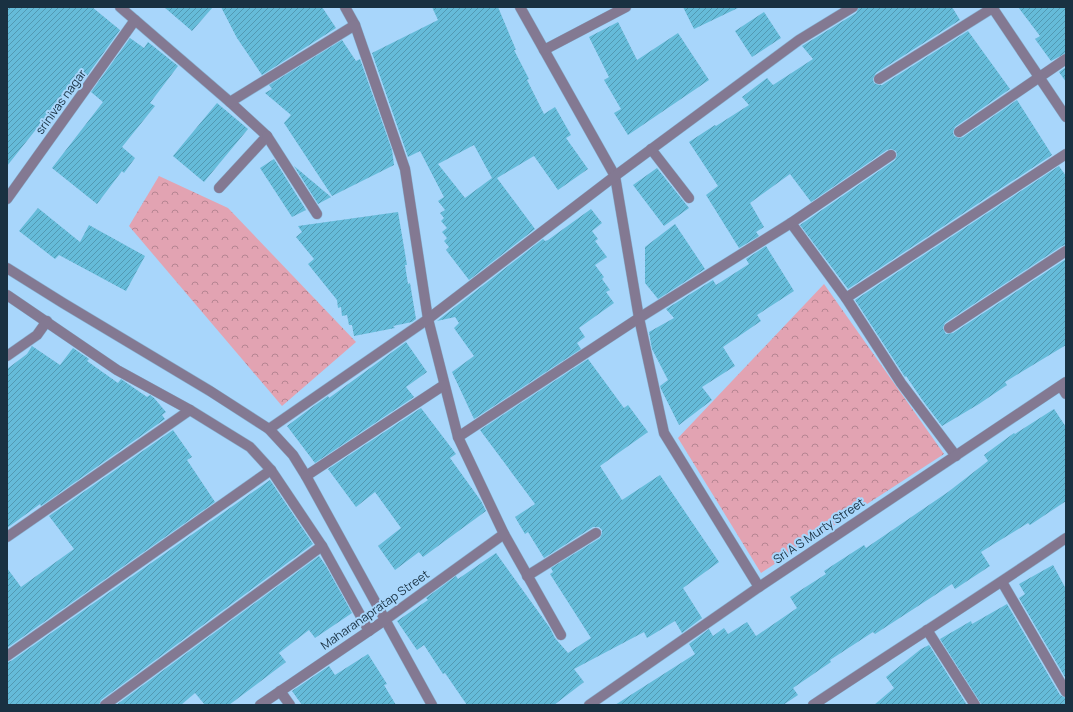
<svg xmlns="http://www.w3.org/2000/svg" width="1073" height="712" font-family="Manrope,sans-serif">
	<defs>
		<pattern id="park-crowns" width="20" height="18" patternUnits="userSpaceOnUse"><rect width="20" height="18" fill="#e2a3b2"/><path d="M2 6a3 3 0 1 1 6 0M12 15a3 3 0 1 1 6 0" fill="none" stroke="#b68592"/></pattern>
		<pattern id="building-hatch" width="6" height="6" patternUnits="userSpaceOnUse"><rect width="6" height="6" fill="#65bbd9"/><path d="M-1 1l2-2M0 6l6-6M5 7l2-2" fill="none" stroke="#5299b2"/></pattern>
	</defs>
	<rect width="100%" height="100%" fill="#a8d6fb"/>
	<g fill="url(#park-crowns)">
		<polygon points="159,176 228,208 356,342 282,406 129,226"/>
		<polygon points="824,284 944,454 761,573 678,438"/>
	</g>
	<g fill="url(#building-hatch)" fill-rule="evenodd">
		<polygon points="7,7 92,7 120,30 81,84 76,79 7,166"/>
		<polygon points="164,7 213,7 192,31"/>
		<polygon points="221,7 322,7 336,28 262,75 237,38"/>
		<path d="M 432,7 L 498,7 L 516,50 L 514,50 L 529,79 L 527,80 L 544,114 L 555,107 L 571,135 L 566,138 L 588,169 L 558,190 L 534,156 L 497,178 L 535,229 L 469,280 L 446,250 L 449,247 L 444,241 L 447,238 L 442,232 L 447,228 L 441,221 L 444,218 L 440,213 L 445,210 L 438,201 L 444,197 L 420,151 L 408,157 L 372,53 L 438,20 ZM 474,145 L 492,178 L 465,198 L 438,164 Z"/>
		<polygon points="683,7 740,7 694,29"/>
		<polygon points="859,7 952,7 960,20 876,73 873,79 874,83 879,85 882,85 968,31 1010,89 955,127 953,132 954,136 959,138 963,137 1017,100 1052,155 848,289 800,225 895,160 897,155 896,151 891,149 887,150 811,202 790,174 750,203 764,227 756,232 759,236 739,248 706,195 718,186 689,142 715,125 716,126 749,105 742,97 767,78 773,85 813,59 802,46 856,13"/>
		<polygon points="1018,7 1066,7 1066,53 1051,61 1035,39 1040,36"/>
		<polygon points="764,12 781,38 752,57 735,31"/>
		<polygon points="618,22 637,60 678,33 709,80 628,135 614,113 621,109 604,80 609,77 589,37"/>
		<polygon points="130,38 144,48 148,42 178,66 150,103 155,106 122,147 135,158 124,173 122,171 97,204 52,168 103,102 91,92"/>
		<polygon points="342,40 356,61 360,59 392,150 394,165 332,196 284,123 291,115 265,93 272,89 269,85"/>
		<polygon points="1066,67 1066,82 1059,72"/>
		<polygon points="217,103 248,129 204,182 173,156"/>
		<polygon points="274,159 306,210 292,217 260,168"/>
		<polygon points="294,166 331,197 318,204"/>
		<polygon points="1059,166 1066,176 1066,245 1062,246 945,323 943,328 946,334 953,333 1066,259 1066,345 1005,382 1007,385 979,404 942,426 923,401 906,376 905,377 855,300"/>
		<polygon points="657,168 689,208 664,226 633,185"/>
		<polygon points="38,208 80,242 89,225 145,256 126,291 59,255 55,259 19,231"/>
		<polygon points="591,209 602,223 592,231 598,239 595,241 607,257 595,265 604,277 602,279 610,290 606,292 614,303 579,328 585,337 577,343 581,349 474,419 452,372 474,356 454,328 459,323 455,317 437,321 543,239 545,241 548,240"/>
		<polygon points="398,212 407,265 405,265 408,284 410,283 416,319 412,322 393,326 395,328 354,336 352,325 349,325 347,315 342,316 341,307 338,308 337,300 308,264 314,259 296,237 302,232 298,226"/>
		<polygon points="675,224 705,269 658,299 645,283 645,247"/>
		<polygon points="766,246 794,291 757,315 761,321 723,347 735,366 702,387 712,400 679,425 661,389 660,386 668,380 652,349 649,332 674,318 666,309 713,280 716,285 749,264 746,259"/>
		<polygon points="406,342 427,372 406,387 414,397 315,463 287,426 311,408 328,396 329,398"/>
		<polygon points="32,346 60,365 73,348 89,359 87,361 118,383 121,379 147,397 150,395 154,398 166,412 162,415 165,419 41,506 40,504 7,528 7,369 27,354"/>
		<polygon points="588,359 624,408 628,405 648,432 600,466 622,500 660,475 719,562 683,588 702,618 682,633 675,621 647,638 644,632 574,669 584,682 554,705 467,705 445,673 443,674 424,645 417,650 397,621 428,600 426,598 456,576 458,579 496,553 550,628 555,638 568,653 591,638 550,574 553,572 551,568 600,538 602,533 602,530 599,527 593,527 544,558 528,532 525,534 515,517 535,504 480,430"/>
		<polygon points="421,408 456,454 450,458 481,501 486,511 423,557 419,552 395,570 378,546 401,528 375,492 356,507 328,469"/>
		<polygon points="1054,409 1066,427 1066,501 1030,525 1028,523 981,552 990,566 955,589 952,584 875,634 873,632 830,660 831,662 793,688 798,695 783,705 615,705 695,654 689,644 709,629 713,636 724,628 728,634 747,622 756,636 797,608 790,597 826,574 824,571 864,545 866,548 948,492 988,461 984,455 1014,433 1015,434"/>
		<polygon points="173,430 192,457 187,460 215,502 7,648 7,568 21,587 74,549 49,516"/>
		<polygon points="270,480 313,544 101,700 99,705 7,705 7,662 11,661"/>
		<polygon points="319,556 326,566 352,613 315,638 309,630 279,653 286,662 229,705 205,705 195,693 181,705 116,705"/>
		<polygon points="1053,565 1066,589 1066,679 1019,598 1025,594 1019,584"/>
		<polygon points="1007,604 1060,695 1066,698 1066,705 981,705 980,702 940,639 971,621 972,624"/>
		<polygon points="929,645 967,705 874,705 894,688 886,677 921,649"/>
		<polygon points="368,654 387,684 384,685 396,705 302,705 292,691 329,666 335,675"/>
	</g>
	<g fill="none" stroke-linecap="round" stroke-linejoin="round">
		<g stroke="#89b2d2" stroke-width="11">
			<g id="minor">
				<polyline points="120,7 230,102 267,136 219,188"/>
				<polyline points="345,7 355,25 405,169 428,319 458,437 504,534 561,635"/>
				<polyline points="520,7 615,176 639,318 664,433 759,587"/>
				<polyline points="992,7 1066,117"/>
				<polyline points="544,50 626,7"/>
				<polyline points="879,79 994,7"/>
				<polyline points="230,102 355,25"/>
				<polyline points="959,132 1066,59"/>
				<polyline points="267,136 317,214"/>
				<polyline points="651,149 689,198"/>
				<polyline points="7,199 135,20"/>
				<polyline points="791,223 846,298 901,383 956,456"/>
				<polyline points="7,268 63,303 210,391 269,429 293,455 306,476 432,705"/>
				<polyline points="7,295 117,370 190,410 250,447 271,470 322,546 369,631"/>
				<polyline points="846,298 1066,154"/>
				<polyline points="949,328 1066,251"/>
				<polyline points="7,356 37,335 47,321"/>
				<polyline points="1061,386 1066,394"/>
				<polyline points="269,429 428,319 615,176 799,40 853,7"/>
				<polyline points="458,437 639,318 791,223 891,155"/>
				<polyline points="306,476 444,385"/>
				<polyline points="7,537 190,410"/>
				<polyline points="527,576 596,533"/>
				<polyline points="1002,582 1066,692"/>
				<polyline points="927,630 975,705"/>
				<polyline points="7,656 271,470"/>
				<polyline points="280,691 290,705"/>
				<polyline points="105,705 322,546"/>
				<polyline points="260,705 385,620 504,534"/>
				<polyline points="589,705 759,587 1066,382"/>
				<path d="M 813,705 C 897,649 983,595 1066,538"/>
			</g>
		</g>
		<use href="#minor" stroke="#837992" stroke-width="10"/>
	</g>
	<g text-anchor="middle" stroke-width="4" stroke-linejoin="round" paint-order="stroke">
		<g font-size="12" fill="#193142" stroke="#a8d6fb">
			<text transform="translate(61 102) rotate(-54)" y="4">srinivas nagar</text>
			<text transform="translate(819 531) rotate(-34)" y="4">Sri A S Murty Street</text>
			<text transform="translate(375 610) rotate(-35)" y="4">Maharanapratap Street</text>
		</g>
	</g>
	<rect width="1073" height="712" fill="none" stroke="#193142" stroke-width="16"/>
</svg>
